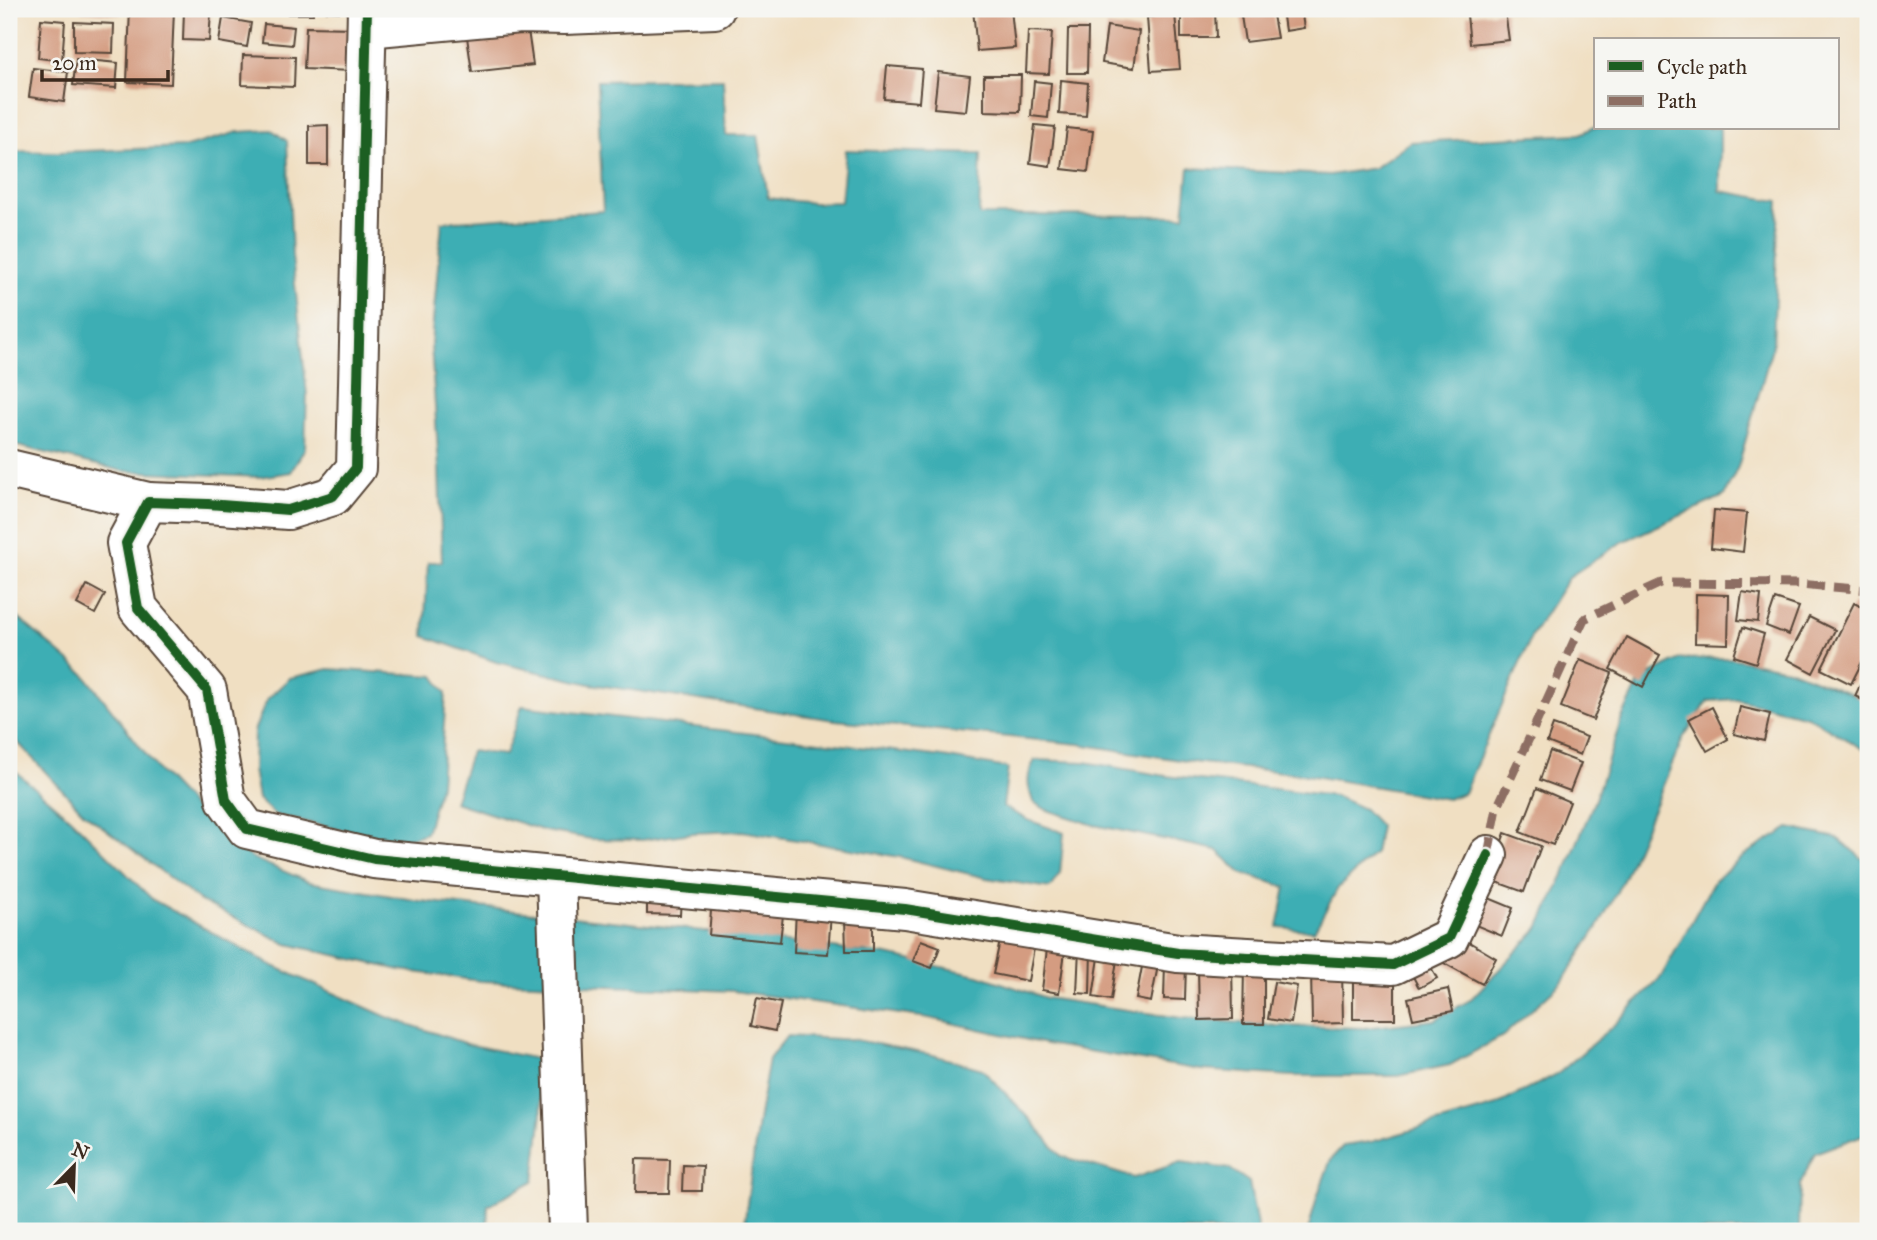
<svg xmlns="http://www.w3.org/2000/svg" width="1877" height="1240" font-family="'IM FELL Great Primer',serif">
	<rect width="100%" height="100%" fill="#f6f6f2"/>
	<filter id="ink" filterUnits="userSpaceOnUse"><feTurbulence type="fractalNoise" baseFrequency=".0143" numOctaves="2"/><feDisplacementMap in="SourceGraphic" scale="14" xChannelSelector="R" yChannelSelector="G"/><feConvolveMatrix kernelMatrix="1 2 1 2 8 2 1 2 1" color-interpolation-filters="sRGB"/></filter>
	<filter id="wash" filterUnits="userSpaceOnUse"><feTurbulence type="fractalNoise" baseFrequency=".00686" numOctaves="4" result="noise"/><feDisplacementMap in="SourceGraphic" scale="28" xChannelSelector="R" yChannelSelector="G"/><feGaussianBlur stdDeviation="1.57" result="paint"/><feColorMatrix in="noise" values="0 0 0 0 0 0 0 0 0 0 0 0 0 0 0 0 0 1.4 0 .05"/><feComposite in="paint" operator="in"/></filter>
	<g filter="url(#wash)">
		<rect width="100%" height="100%" fill="#f0dfc2"/>
		<g fill="#3caeb4" stroke="#3c6c69" stroke-width="2">
			<polygon points="723,79 726,135 758,135 768,198 814,203 841,202 846,150 981,154 979,215 1184,216 1189,168 1330,175 1374,168 1410,142 1580,134 1595,127 1720,128 1720,191 1779,201 1773,344 1738,467 1724,496 1622,542 1569,577 1532,635 1464,793 1447,799 1301,774 1192,762 1079,744 835,720 590,684 496,662 424,636 428,562 442,562 439,469 431,344 442,222 603,211 597,81"/>
			<polygon points="272,130 287,141 292,256 307,395 305,448 291,472 260,477 123,471 9,444 9,151 58,152 186,147 238,132"/>
			<polygon points="9,610 84,674 159,771 210,825 252,858 309,882 421,901 678,928 887,955 978,975 1046,998 1182,1018 1278,1026 1364,1028 1434,1020 1470,1000 1539,928 1567,868 1594,802 1622,718 1641,679 1680,659 1730,658 1789,669 1868,701 1868,752 1807,716 1736,699 1708,701 1683,738 1624,878 1598,927 1562,982 1503,1036 1450,1065 1398,1076 1292,1076 1201,1070 1046,1044 929,1018 733,991 480,981 400,970 287,944 200,901 83,812 9,733"/>
			<polygon points="329,669 434,676 446,693 440,785 426,833 405,840 337,829 275,815 258,799 253,770 254,731 267,699 290,678"/>
			<polygon points="522,706 943,757 1008,768 1003,807 1028,820 1064,833 1060,873 1050,888 986,878 900,857 742,831 692,833 642,840 591,839 545,831 454,802 471,751 505,755"/>
			<path d="M 1035,760 L 1085,762 L 1166,776 L 1335,796 L 1364,809 L 1380,826 L 1375,853 L 1338,888 L 1314,931 L 1278,927 L 1286,887 L 1241,873 L 1217,850 L 1094,825 L 1047,810 L 1033,802 C 1027,785 1026,775 1035,760 Z"/>
			<polygon points="9,766 70,818 153,900 271,965 387,1017 467,1044 537,1059 542,1112 534,1181 488,1205 487,1231 9,1231"/>
			<polygon points="1789,828 1837,838 1868,863 1868,1133 1815,1153 1800,1185 1799,1231 1308,1231 1318,1194 1331,1159 1343,1146 1371,1142 1493,1107 1559,1073 1615,1024 1661,977 1714,881 1749,852"/>
			<polygon points="787,1036 856,1040 933,1055 982,1069 1032,1121 1061,1156 1134,1178 1181,1162 1230,1169 1249,1182 1258,1231 757,1231 745,1219 758,1122 769,1059"/>
		</g>
		<g id="blocks">
			<g fill="#d49c81">
				<polygon points="80,9 121,9 120,15 80,11"/>
				<polygon points="130,9 174,9 171,84 127,82"/>
				<polygon points="247,9 273,9 272,13 247,11"/>
				<rect x="288" y="9" width="25" height="5"/>
				<polygon points="323,9 345,9 345,12 323,11"/>
				<polygon points="973,9 1011,9 1015,48 977,51"/>
				<polygon points="1181,9 1215,9 1216,38 1181,38"/>
				<polygon points="1240,9 1272,9 1277,38 1245,42"/>
				<polygon points="1282,9 1301,9 1304,28 1285,31"/>
				<polygon points="184,10 211,12 209,41 183,40"/>
				<polygon points="1505,11 1509,40 1470,44 1467,15"/>
				<polygon points="1175,14 1180,69 1151,71 1147,17"/>
				<polygon points="223,18 251,23 247,47 219,42"/>
				<polygon points="41,19 65,21 62,61 38,58"/>
				<polygon points="74,22 114,24 113,53 74,52"/>
				<polygon points="527,23 533,65 472,72 466,30"/>
				<polygon points="264,24 294,27 292,45 262,42"/>
				<polygon points="1107,26 1139,31 1134,68 1102,63"/>
				<polygon points="306,27 353,28 352,71 304,69"/>
				<polygon points="1068,29 1088,29 1087,73 1067,73"/>
				<polygon points="1028,31 1052,32 1049,74 1026,73"/>
				<polygon points="243,55 295,57 294,87 242,85"/>
				<polygon points="76,59 118,63 116,88 73,85"/>
				<polygon points="887,66 922,69 919,102 884,99"/>
				<polygon points="33,68 68,72 64,102 29,97"/>
				<polygon points="938,72 970,76 966,111 934,108"/>
				<polygon points="984,75 1021,75 1020,112 984,111"/>
				<polygon points="1061,80 1088,83 1086,116 1059,114"/>
				<polygon points="1034,81 1051,83 1048,118 1031,116"/>
				<polygon points="328,125 328,165 309,165 309,126"/>
				<polygon points="1035,125 1055,127 1050,166 1030,163"/>
				<polygon points="1067,128 1093,131 1088,172 1062,169"/>
				<polygon points="1714,510 1747,513 1743,552 1711,548"/>
				<polygon points="87,585 105,595 95,614 77,604"/>
				<polygon points="1742,592 1761,595 1758,622 1738,620"/>
				<polygon points="1696,594 1729,595 1728,644 1695,643"/>
				<polygon points="1775,599 1799,607 1789,635 1766,626"/>
				<polygon points="1854,603 1868,610 1868,650 1851,684 1821,669"/>
				<polygon points="1809,617 1835,630 1813,673 1787,659"/>
				<polygon points="1743,627 1764,634 1756,663 1734,656"/>
				<polygon points="1627,637 1660,655 1643,687 1610,669"/>
				<polygon points="1580,660 1612,673 1593,720 1561,707"/>
				<polygon points="1868,668 1868,703 1855,696"/>
				<polygon points="1712,707 1728,739 1707,751 1689,719"/>
				<polygon points="1740,707 1770,714 1764,741 1734,734"/>
				<polygon points="1553,725 1587,737 1580,755 1547,742"/>
				<polygon points="1550,751 1581,763 1570,791 1540,780"/>
				<polygon points="1537,788 1570,802 1553,845 1520,832"/>
				<polygon points="1505,833 1541,846 1524,892 1488,879"/>
				<polygon points="1479,894 1513,908 1502,936 1468,922"/>
				<polygon points="647,896 681,898 680,915 647,914"/>
				<polygon points="712,899 784,906 780,942 709,935"/>
				<polygon points="796,910 831,913 828,954 794,952"/>
				<polygon points="845,917 873,917 873,951 846,951"/>
				<polygon points="1001,936 1035,943 1028,981 993,974"/>
				<polygon points="1459,936 1496,958 1482,984 1444,963"/>
				<polygon points="921,940 940,947 932,968 913,961"/>
				<polygon points="1079,948 1091,948 1090,994 1077,993"/>
				<polygon points="1047,949 1065,952 1059,993 1042,990"/>
				<polygon points="1100,951 1118,953 1111,1000 1093,997"/>
				<polygon points="1144,956 1159,960 1151,1002 1136,999"/>
				<polygon points="1428,962 1437,978 1419,988 1410,971"/>
				<polygon points="1165,963 1186,963 1185,1000 1164,999"/>
				<polygon points="1232,965 1233,1019 1199,1020 1198,966"/>
				<polygon points="1244,967 1264,968 1264,1024 1243,1024"/>
				<polygon points="1342,969 1343,1023 1312,1024 1311,970"/>
				<rect x="1353" y="971" width="42" height="48"/>
				<polygon points="1274,982 1297,986 1291,1023 1268,1019"/>
				<polygon points="1448,989 1453,1011 1413,1019 1408,998"/>
				<polygon points="757,998 781,1003 775,1031 751,1026"/>
				<polygon points="636,1159 670,1160 669,1193 635,1193"/>
				<polygon points="683,1165 703,1166 702,1191 682,1191"/>
			</g>
		</g>
	</g>
	<g filter="url(#ink)">
		<use href="#blocks" fill-opacity="0" stroke="#564537" stroke-width="2"/>
		<g fill="none" stroke-linecap="round" stroke-linejoin="round">
			<g stroke="#564537" stroke-width="42">
				<g id="minor">
					<polyline points="367,9 356,468 333,496 288,510 208,504 148,502 126,543 138,608 207,690 226,800 247,829 374,859 905,909 1178,953 1393,965 1449,938 1488,855"/>
					<polyline points="367,28 520,14 564,15 715,9"/>
					<polyline points="9,469 148,502"/>
					<polyline points="556,877 568,1231"/>
				</g>
			</g>
			<use href="#minor" stroke="#fff" stroke-width="38"/>
			<polyline stroke="#8d6e63" stroke-width="9" stroke-dasharray="18 9" stroke-linecap="butt" points="1488,855 1497,808 1584,619 1661,583 1799,584 1868,590"/>
			<g stroke="#f6f6f2" stroke-width="15">
				<polyline id="cycleway" points="367,9 356,468 333,496 288,510 208,504 148,502 126,543 138,608 207,690 226,800 247,829 374,859 905,909 1178,953 1393,965 1449,938 1488,855"/>
			</g>
			<use href="#cycleway" stroke="#1b5e20" stroke-width="10"/>
		</g>
	</g>
	<rect width="1877" height="1240" fill="none" stroke="#f6f6f2" stroke-width="35"/>
	<rect x="1594" y="38" width="245" height="91" fill="#f6f6f2" stroke="#aba49d" stroke-width="2"/>
	<rect x="1608" y="61" width="35" height="10" fill="#1b5e20" stroke="#aba49d" stroke-width="2"/>
	<text x="1657" y="74" font-size="21" fill="#3b2a1e">Cycle path</text>
	<rect x="1608" y="96" width="35" height="10" fill="#8d6e63" stroke="#aba49d" stroke-width="2"/>
	<text x="1657" y="108" font-size="21" fill="#3b2a1e">Path</text>
	<g transform="translate(74 1166) rotate(23)" stroke="#f6f6f2" stroke-width="5" paint-order="stroke">
	<path d="M0-5L12 26L0 18L-12 26Z" fill="#3b2a1e"/>
	<text y="-10" font-size="19" font-weight="bold" text-anchor="middle" fill="#3b2a1e">N</text>
	</g>
	<path d="M42 70v10h126v-10" fill="none" stroke="#3b2a1e" stroke-width="3.5"/>
	<text x="52" y="70" font-size="21" fill="#3b2a1e" stroke="#f6f6f2" stroke-width="5" paint-order="stroke">20 m</text>
</svg>
